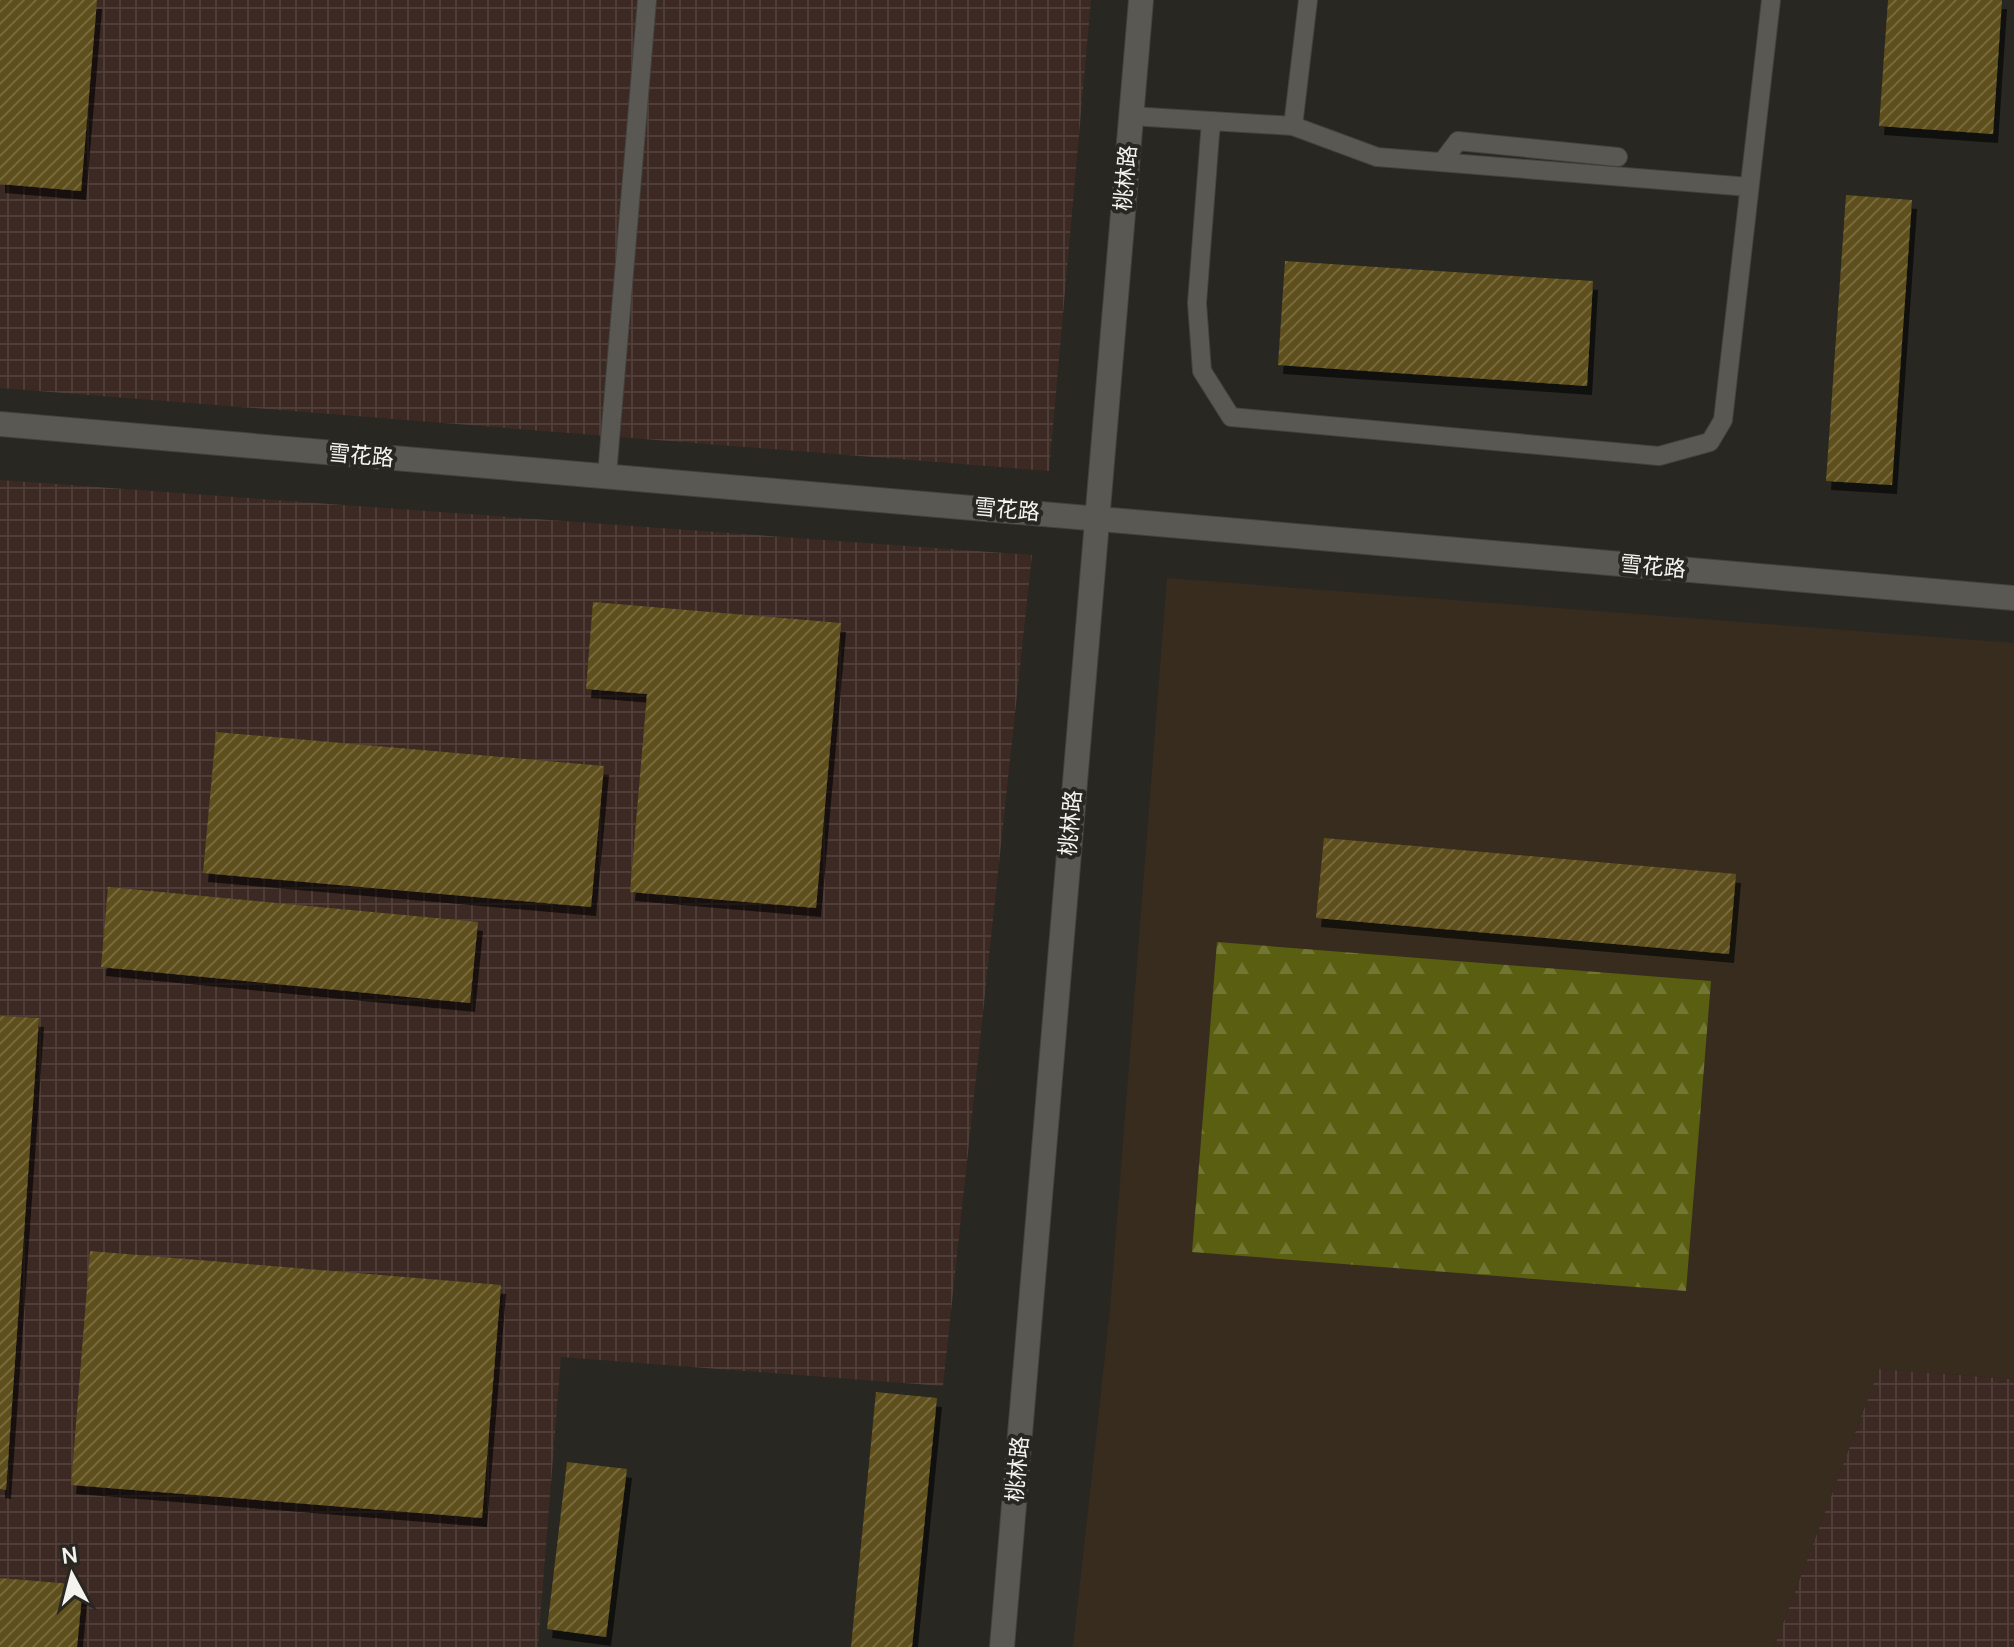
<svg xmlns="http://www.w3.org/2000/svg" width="2014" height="1647" font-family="Manrope,'Noto Sans SC',sans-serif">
	<defs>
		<pattern id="industrial-grid" width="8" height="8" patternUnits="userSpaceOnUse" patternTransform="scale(2)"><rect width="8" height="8" fill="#3c2923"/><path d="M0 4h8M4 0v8" fill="none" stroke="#4f3e38"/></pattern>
		<pattern id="forest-firs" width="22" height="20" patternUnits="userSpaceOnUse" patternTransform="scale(2)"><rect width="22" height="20" fill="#595e10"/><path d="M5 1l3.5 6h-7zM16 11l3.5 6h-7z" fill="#717633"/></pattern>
		<pattern id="building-hatch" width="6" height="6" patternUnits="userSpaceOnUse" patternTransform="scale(2)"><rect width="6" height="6" fill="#5e4f1b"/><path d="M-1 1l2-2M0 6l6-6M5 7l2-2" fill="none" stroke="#76693c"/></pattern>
		<filter id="shadow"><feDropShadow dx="5" dy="9" stdDeviation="0" flood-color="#0009"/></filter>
	</defs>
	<rect width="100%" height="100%" fill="#282722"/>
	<g fill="url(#industrial-grid)">
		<polygon points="0,0 1091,0 1049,471 0,388"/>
		<polygon points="0,480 1032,555 943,1386 561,1357 538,1647 0,1647"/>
		<polygon points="1879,1369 2014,1379 2014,1647 1774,1647"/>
	</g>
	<polygon fill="#382c1e" points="1167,578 2014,643 2014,1379 1879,1369 1774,1647 1073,1647 1110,1310"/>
	<polygon fill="url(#forest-firs)" points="1217,942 1711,981 1686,1291 1192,1252"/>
	<g fill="url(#building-hatch)" filter="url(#shadow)">
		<polygon points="0,0 97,0 81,191 0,184"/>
		<polygon points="1888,0 2002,0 1993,134 1879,126"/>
		<polygon points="1846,195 1912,200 1892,485 1826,481"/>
		<polygon points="1285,261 1593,281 1587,386 1278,365"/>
		<polygon points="593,602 841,623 816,908 630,892 647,694 586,689"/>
		<polygon points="216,732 604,766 591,907 203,873"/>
		<polygon points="1324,838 1736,874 1729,954 1316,918"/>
		<polygon points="108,887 478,922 470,1003 101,967"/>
		<polygon points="0,1016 39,1018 6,1490 0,1489"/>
		<polygon points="90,1251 501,1285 482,1518 71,1485"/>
		<polygon points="876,1392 937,1398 912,1647 851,1647"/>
		<polygon points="567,1462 627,1469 606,1637 547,1629"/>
		<polygon points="0,1578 83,1585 77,1647 0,1647"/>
	</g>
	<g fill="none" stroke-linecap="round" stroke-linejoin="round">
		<g stroke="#43423e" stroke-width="20">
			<g id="service">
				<polyline points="1131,116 1211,121"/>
				<polyline points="1293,126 1308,0"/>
				<polyline points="1442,162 1458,141 1618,157"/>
				<polyline points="1749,187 1377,157 1293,126 1211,121 1197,303 1202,371 1231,417 1659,456 1710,442 1723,420 1771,0"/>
				<polyline points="607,475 647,0"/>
			</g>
		</g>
		<g stroke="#43423e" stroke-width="26">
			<g id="tertiary">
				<polyline points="0,424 2014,598"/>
				<polyline points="1002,1647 1141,0"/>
			</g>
		</g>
		<use href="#service" stroke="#5a5853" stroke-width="18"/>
		<use href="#tertiary" stroke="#5a5853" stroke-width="24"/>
	</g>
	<g text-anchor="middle" stroke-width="8" stroke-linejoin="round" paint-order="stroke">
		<g font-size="22" fill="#f4f3f0" stroke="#282722">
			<text transform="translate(1125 178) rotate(-85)" y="8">桃林路</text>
			<text transform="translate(361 455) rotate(5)" y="8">雪花路</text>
			<text transform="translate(1007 509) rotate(5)" y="8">雪花路</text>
			<text transform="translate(1653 566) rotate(5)" y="8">雪花路</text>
			<text transform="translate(1070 823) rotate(-85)" y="8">桃林路</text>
			<text transform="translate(1017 1469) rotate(-85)" y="8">桃林路</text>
		</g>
	</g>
	<g transform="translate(72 1575) rotate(353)" stroke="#282722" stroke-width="6" paint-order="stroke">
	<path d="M0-6L14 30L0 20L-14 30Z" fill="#f4f3f0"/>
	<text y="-12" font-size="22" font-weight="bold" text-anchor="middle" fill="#f4f3f0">N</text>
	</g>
</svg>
